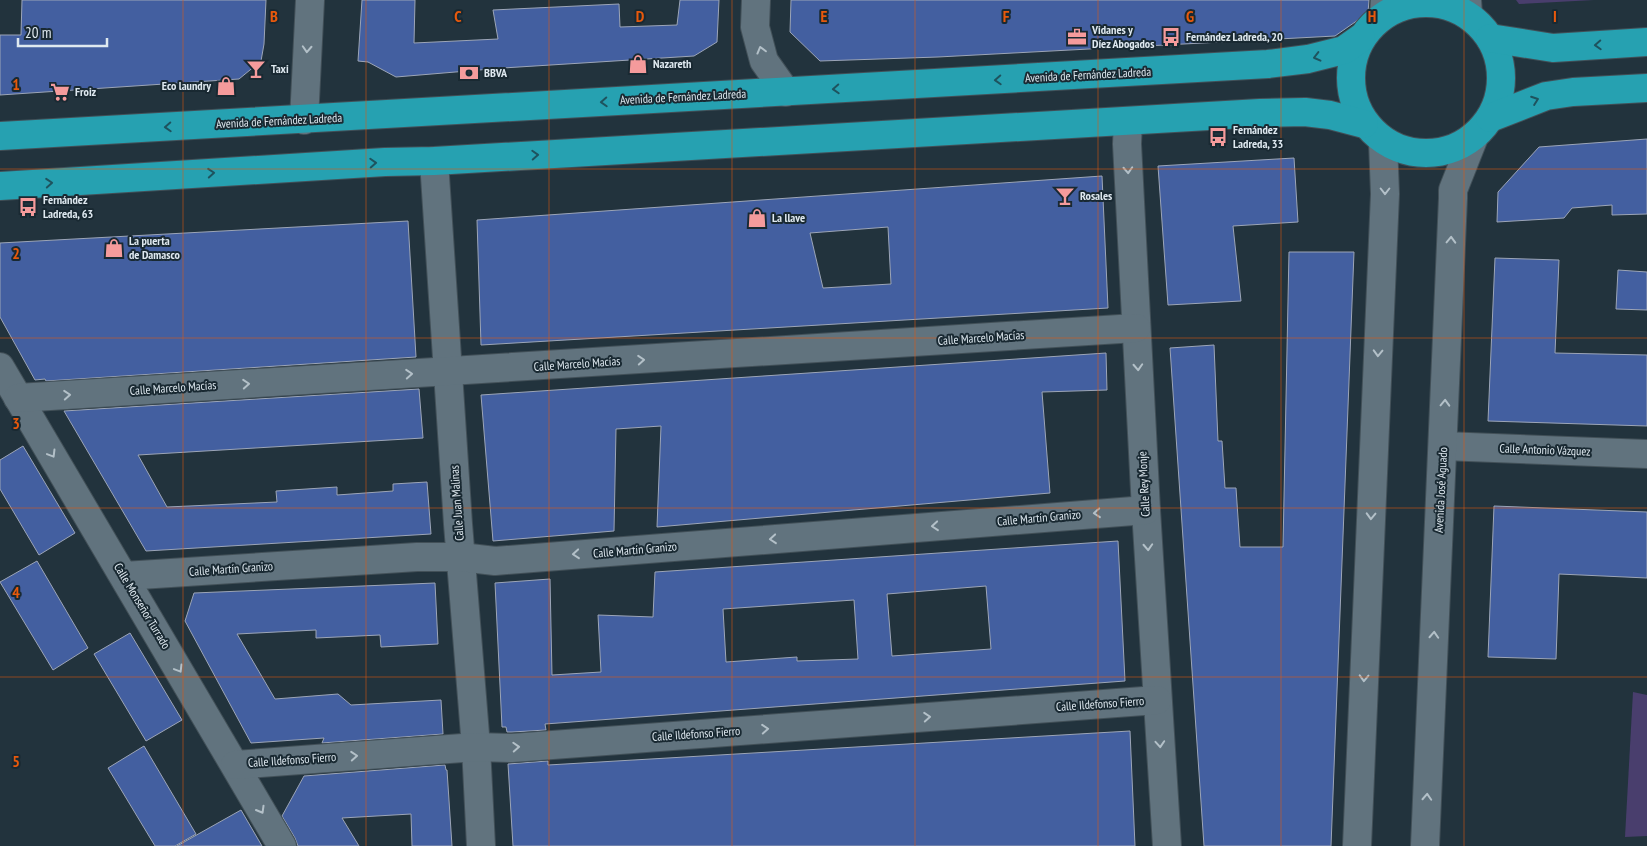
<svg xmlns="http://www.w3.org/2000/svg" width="1647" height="846" font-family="'PT Sans Narrow',sans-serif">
	<rect width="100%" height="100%" fill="#22333d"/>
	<g fill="#493e6d">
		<polygon points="1516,0 1594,0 1519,4"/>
		<polygon points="1633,692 1647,695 1647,836 1625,837"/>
	</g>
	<g fill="#435fa0" stroke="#9ca5b7" fill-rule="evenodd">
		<polygon points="22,0 266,0 264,44 261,61 239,79 0,95 0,35 21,35"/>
		<polygon points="362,0 415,0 414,43 498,39 493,10 619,4 620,27 677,25 680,0 719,0 717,42 694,56 503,68 396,77 368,62 358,61"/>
		<polygon points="791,0 1369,0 1368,13 1335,36 938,57 820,61 790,32"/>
		<polygon points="1647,139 1647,214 1612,215 1612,205 1572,208 1564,218 1497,222 1498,192 1539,147"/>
		<polygon points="1294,158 1298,222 1233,226 1241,301 1168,305 1158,166"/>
		<path d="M 1102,176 L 1108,308 L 481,345 L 477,220 ZM 888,227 L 891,284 L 823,288 L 810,233 Z"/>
		<polygon points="408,221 416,357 46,381 45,379 35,380 0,317 0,243"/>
		<polygon points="1289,252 1354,252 1331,846 1204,846 1170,348 1214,345 1218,441 1222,441 1225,488 1236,488 1240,547 1283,547"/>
		<polygon points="1495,258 1559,260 1555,353 1647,355 1647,426 1488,421"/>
		<polygon points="1618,270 1647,272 1647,310 1616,309"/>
		<polygon points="1106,353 1107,390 1042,392 1050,493 657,527 661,426 616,429 614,531 493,541 481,395"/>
		<polygon points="419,389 423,438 138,455 167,507 277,502 276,491 337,487 337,495 393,491 393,484 427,482 431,534 146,551 64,411"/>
		<polygon points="23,446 75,533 39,555 0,489 0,460"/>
		<polygon points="1494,506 1647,512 1647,578 1559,574 1556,659 1488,657"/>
		<path d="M 1118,541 L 1125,681 L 545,724 L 546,730 L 512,732 L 507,732 L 506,727 L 502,727 L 495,583 L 550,579 L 552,675 L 601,672 L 598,615 L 653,617 L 655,572 ZM 986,586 L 991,649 L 892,656 L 887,594 ZM 854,600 L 858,659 L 797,661 L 797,657 L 726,662 L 723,609 Z"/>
		<polygon points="37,561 88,648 53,670 0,582"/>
		<polygon points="435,583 438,644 381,647 380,635 316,638 316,630 237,634 275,699 338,694 351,705 441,700 443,734 322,743 324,738 251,743 185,621 194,593"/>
		<polygon points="130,633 182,720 146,741 94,654"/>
		<polygon points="1130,731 1135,846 513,846 508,764 548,761 548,765"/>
		<polygon points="144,746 196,834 175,846 155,846 108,768"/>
		<polygon points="445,765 446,770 447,770 452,846 412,846 411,814 342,818 359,846 298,846 295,838 282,816 304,776"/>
		<polygon points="241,810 262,846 177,846"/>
	</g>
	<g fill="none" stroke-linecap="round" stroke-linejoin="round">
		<g stroke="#425058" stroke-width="30">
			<g id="street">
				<polyline points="756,0 755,27 764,61 786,92"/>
				<polyline points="304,120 310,0"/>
				<polyline points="1128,121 1127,144 1146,510 1167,846"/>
				<polyline points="434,161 458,524 476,747 481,846"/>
				<polyline points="0,367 282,846"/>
				<polyline points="18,398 1136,328"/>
				<polyline points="1443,446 1647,454"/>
				<polyline points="124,576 417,557 461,557 495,561 1146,510"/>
				<polyline points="235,765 476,747 512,748 1157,700"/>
			</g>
		</g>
		<g stroke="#425058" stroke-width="30">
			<g id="secondary">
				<polyline points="1467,0 1468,14"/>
				<polyline points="1384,15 1385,0"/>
				<polyline points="1357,846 1385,194 1383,142"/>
				<polyline points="1425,846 1453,198 1453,190 1474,137"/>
			</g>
		</g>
		<g stroke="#425058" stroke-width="30">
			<g id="highway">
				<circle cx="1426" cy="78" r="75"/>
				<polyline points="1490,38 1553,48 1647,42"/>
				<polyline points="1490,118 1546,96 1573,92 1647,88"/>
				<polyline points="0,136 1268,64 1308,59 1344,50 1361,38"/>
				<polyline points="0,186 385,162 434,161 1260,113 1305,112 1330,115 1364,124"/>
			</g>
		</g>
		<use href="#street" stroke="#61737e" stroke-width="28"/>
		<use href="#secondary" stroke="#61737e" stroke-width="28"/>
		<use href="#highway" stroke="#26a1b1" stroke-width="28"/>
	</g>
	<defs><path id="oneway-chevron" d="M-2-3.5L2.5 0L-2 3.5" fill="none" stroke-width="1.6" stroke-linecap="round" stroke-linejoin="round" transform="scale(1.25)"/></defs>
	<g stroke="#1e535e">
		<use href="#oneway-chevron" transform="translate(1598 45) rotate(177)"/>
		<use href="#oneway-chevron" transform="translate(1317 57) rotate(166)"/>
		<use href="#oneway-chevron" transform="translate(998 80) rotate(177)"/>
		<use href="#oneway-chevron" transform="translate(836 89) rotate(177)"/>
		<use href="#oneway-chevron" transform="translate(1535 100) rotate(-20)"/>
		<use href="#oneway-chevron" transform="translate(604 102) rotate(177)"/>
		<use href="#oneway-chevron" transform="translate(168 127) rotate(177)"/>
		<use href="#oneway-chevron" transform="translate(535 155) rotate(-3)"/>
		<use href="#oneway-chevron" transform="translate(373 163) rotate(-3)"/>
		<use href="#oneway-chevron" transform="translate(211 173) rotate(-4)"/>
		<use href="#oneway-chevron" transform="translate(49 183) rotate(-4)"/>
	</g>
	<g stroke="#b3c0c8">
		<use href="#oneway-chevron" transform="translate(307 49) rotate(93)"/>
		<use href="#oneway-chevron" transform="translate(761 50) rotate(-105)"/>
		<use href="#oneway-chevron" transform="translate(1128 170) rotate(87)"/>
		<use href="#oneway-chevron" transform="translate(1385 191) rotate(90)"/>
		<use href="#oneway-chevron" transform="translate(1451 240) rotate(-88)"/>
		<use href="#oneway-chevron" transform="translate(1378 353) rotate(92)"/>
		<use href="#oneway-chevron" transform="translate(641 360) rotate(-4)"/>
		<use href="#oneway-chevron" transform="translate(1138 367) rotate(87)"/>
		<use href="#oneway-chevron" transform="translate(409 374) rotate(-4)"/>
		<use href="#oneway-chevron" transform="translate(246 384) rotate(-4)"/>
		<use href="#oneway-chevron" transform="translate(67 395) rotate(-4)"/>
		<use href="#oneway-chevron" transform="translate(1445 403) rotate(-88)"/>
		<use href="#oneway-chevron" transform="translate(52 454) rotate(59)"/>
		<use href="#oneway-chevron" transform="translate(1097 513) rotate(175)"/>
		<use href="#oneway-chevron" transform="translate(1371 516) rotate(92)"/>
		<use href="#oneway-chevron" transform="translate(935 526) rotate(175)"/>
		<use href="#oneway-chevron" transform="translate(773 539) rotate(175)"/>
		<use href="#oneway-chevron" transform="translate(1148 547) rotate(87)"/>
		<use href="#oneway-chevron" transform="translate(576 554) rotate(175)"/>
		<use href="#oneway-chevron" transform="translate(1434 635) rotate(-87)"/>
		<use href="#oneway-chevron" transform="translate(179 669) rotate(59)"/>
		<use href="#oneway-chevron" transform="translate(1364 678) rotate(92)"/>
		<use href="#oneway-chevron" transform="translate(927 717) rotate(-4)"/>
		<use href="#oneway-chevron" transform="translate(765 729) rotate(-4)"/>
		<use href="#oneway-chevron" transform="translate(1160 744) rotate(86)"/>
		<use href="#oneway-chevron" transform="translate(516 747) rotate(-3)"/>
		<use href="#oneway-chevron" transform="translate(354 756) rotate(-4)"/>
		<use href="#oneway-chevron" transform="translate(1427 797) rotate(-87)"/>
		<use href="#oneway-chevron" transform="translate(261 810) rotate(60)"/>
	</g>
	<path fill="none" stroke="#e8590c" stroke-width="1" stroke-opacity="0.55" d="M 183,0 L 183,846M 366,0 L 366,846M 549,0 L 549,846M 732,0 L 732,846M 915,0 L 915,846M 1098,0 L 1098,846M 1281,0 L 1281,846M 1464,0 L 1464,846M 0,169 L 1647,169M 0,338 L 1647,338M 0,508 L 1647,508M 0,677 L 1647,677"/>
	<defs>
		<g id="office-bare" transform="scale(1.5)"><path d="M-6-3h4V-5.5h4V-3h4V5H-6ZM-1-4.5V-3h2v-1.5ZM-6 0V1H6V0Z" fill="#f59b9c" stroke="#192932" stroke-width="2.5" paint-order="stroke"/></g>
		<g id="bus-bare" transform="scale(1.5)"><path d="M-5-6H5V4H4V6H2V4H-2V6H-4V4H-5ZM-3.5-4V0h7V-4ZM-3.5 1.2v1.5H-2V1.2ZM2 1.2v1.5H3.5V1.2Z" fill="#f59b9c" stroke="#192932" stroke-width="2.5" paint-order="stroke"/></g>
		<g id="shop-bare" transform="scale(1.5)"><path d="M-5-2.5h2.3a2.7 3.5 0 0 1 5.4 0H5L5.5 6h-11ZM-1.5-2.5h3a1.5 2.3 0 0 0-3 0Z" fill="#f59b9c" stroke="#192932" stroke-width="2.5" paint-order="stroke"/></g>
		<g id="bar-bare" transform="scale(1.5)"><path d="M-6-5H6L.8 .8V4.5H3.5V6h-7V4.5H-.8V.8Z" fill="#f59b9c" stroke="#192932" stroke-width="2.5" paint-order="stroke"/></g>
		<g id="bank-bare" transform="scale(1.5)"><path d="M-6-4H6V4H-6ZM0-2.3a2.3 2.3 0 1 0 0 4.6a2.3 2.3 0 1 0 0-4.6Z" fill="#f59b9c" stroke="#192932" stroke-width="2.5" paint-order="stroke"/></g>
		<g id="supermarket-bare" transform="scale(1.5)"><path d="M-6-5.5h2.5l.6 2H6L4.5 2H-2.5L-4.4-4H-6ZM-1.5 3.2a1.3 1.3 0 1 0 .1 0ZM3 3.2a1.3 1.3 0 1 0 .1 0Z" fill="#f59b9c" stroke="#192932" stroke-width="2.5" paint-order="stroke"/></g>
	</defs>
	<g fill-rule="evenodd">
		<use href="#office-bare" x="1077" y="37"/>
		<use href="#bus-bare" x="1171" y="37"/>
		<use href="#shop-bare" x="638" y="64"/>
		<use href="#bar-bare" x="256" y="69"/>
		<use href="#bank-bare" x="469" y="73"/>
		<use href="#shop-bare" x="226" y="86"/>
		<use href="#supermarket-bare" x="60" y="92"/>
		<use href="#bus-bare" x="1218" y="137"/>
		<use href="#bar-bare" x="1065" y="196"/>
		<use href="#bus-bare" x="28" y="207"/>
		<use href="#shop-bare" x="757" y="218"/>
		<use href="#shop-bare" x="114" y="248"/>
	</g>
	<g text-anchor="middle" stroke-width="4" stroke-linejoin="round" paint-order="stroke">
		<g font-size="12" font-weight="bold" fill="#dfe9f0" stroke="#192932" text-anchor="start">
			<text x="1092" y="34">Vidanes y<tspan x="1092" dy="14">Díez Abogados</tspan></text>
			<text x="1186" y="41">Fernández Ladreda, 20</text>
			<text x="653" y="68">Nazareth</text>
			<text x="271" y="73">Taxi</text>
			<text x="484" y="77">BBVA</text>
			<text x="211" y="90" text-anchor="end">Eco laundry</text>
			<text x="75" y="96">Froiz</text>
			<text x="1233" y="134">Fernández<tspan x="1233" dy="14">Ladreda, 33</tspan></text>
			<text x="1080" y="200">Rosales</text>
			<text x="43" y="204">Fernández<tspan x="43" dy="14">Ladreda, 63</tspan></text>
			<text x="772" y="222">La llave</text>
			<text x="129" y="245">La puerta<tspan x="129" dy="14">de Damasco</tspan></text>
		</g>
		<g font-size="12" fill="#dfe9f0" stroke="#192932">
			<text transform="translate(1088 75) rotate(-3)" y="4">Avenida de Fernández Ladreda</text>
			<text transform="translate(683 97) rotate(-3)" y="4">Avenida de Fernández Ladreda</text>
			<text transform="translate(279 121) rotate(-3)" y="4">Avenida de Fernández Ladreda</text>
			<text transform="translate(981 338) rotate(-4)" y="4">Calle Marcelo Macías</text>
			<text transform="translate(577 364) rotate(-4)" y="4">Calle Marcelo Macías</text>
			<text transform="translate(173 388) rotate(-4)" y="4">Calle Marcelo Macías</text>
			<text transform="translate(1545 450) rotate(2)" y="4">Calle Antonio Vázquez</text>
			<text transform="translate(1144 484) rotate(-93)" y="4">Calle Rey Monje</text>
			<text transform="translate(1441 490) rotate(-87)" y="4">Avenida José Aguado</text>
			<text transform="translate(457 503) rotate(-94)" y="4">Calle Juan Malinas</text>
			<text transform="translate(1039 518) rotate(-5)" y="4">Calle Martín Granizo</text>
			<text transform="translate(635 550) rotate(-5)" y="4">Calle Martín Granizo</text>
			<text transform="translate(231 569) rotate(-4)" y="4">Calle Martín Granizo</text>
			<text transform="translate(142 606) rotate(59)" y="4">Calle Monseñor Turrado</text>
			<text transform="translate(1100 704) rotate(-4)" y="4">Calle Ildefonso Fierro</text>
			<text transform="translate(696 734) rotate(-4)" y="4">Calle Ildefonso Fierro</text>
			<text transform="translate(292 760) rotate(-4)" y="4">Calle Ildefonso Fierro</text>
		</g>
	</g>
	<g font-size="16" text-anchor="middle" font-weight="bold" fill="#e8590c" stroke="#192932" stroke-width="4" stroke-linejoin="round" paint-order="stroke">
		<text x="274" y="22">B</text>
		<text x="458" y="22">C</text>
		<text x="640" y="22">D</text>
		<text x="824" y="22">E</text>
		<text x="1006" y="22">F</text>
		<text x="1190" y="22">G</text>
		<text x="1372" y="22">H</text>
		<text x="1555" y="22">I</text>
		<text x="16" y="90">1</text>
		<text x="16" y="259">2</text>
		<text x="16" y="429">3</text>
		<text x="16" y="598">4</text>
		<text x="16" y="767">5</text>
	</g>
	<path d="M18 38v8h89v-8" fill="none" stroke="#dfe9f0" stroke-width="2.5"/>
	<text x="25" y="38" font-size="15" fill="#dfe9f0" stroke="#192932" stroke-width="4" paint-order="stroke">20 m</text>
</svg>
